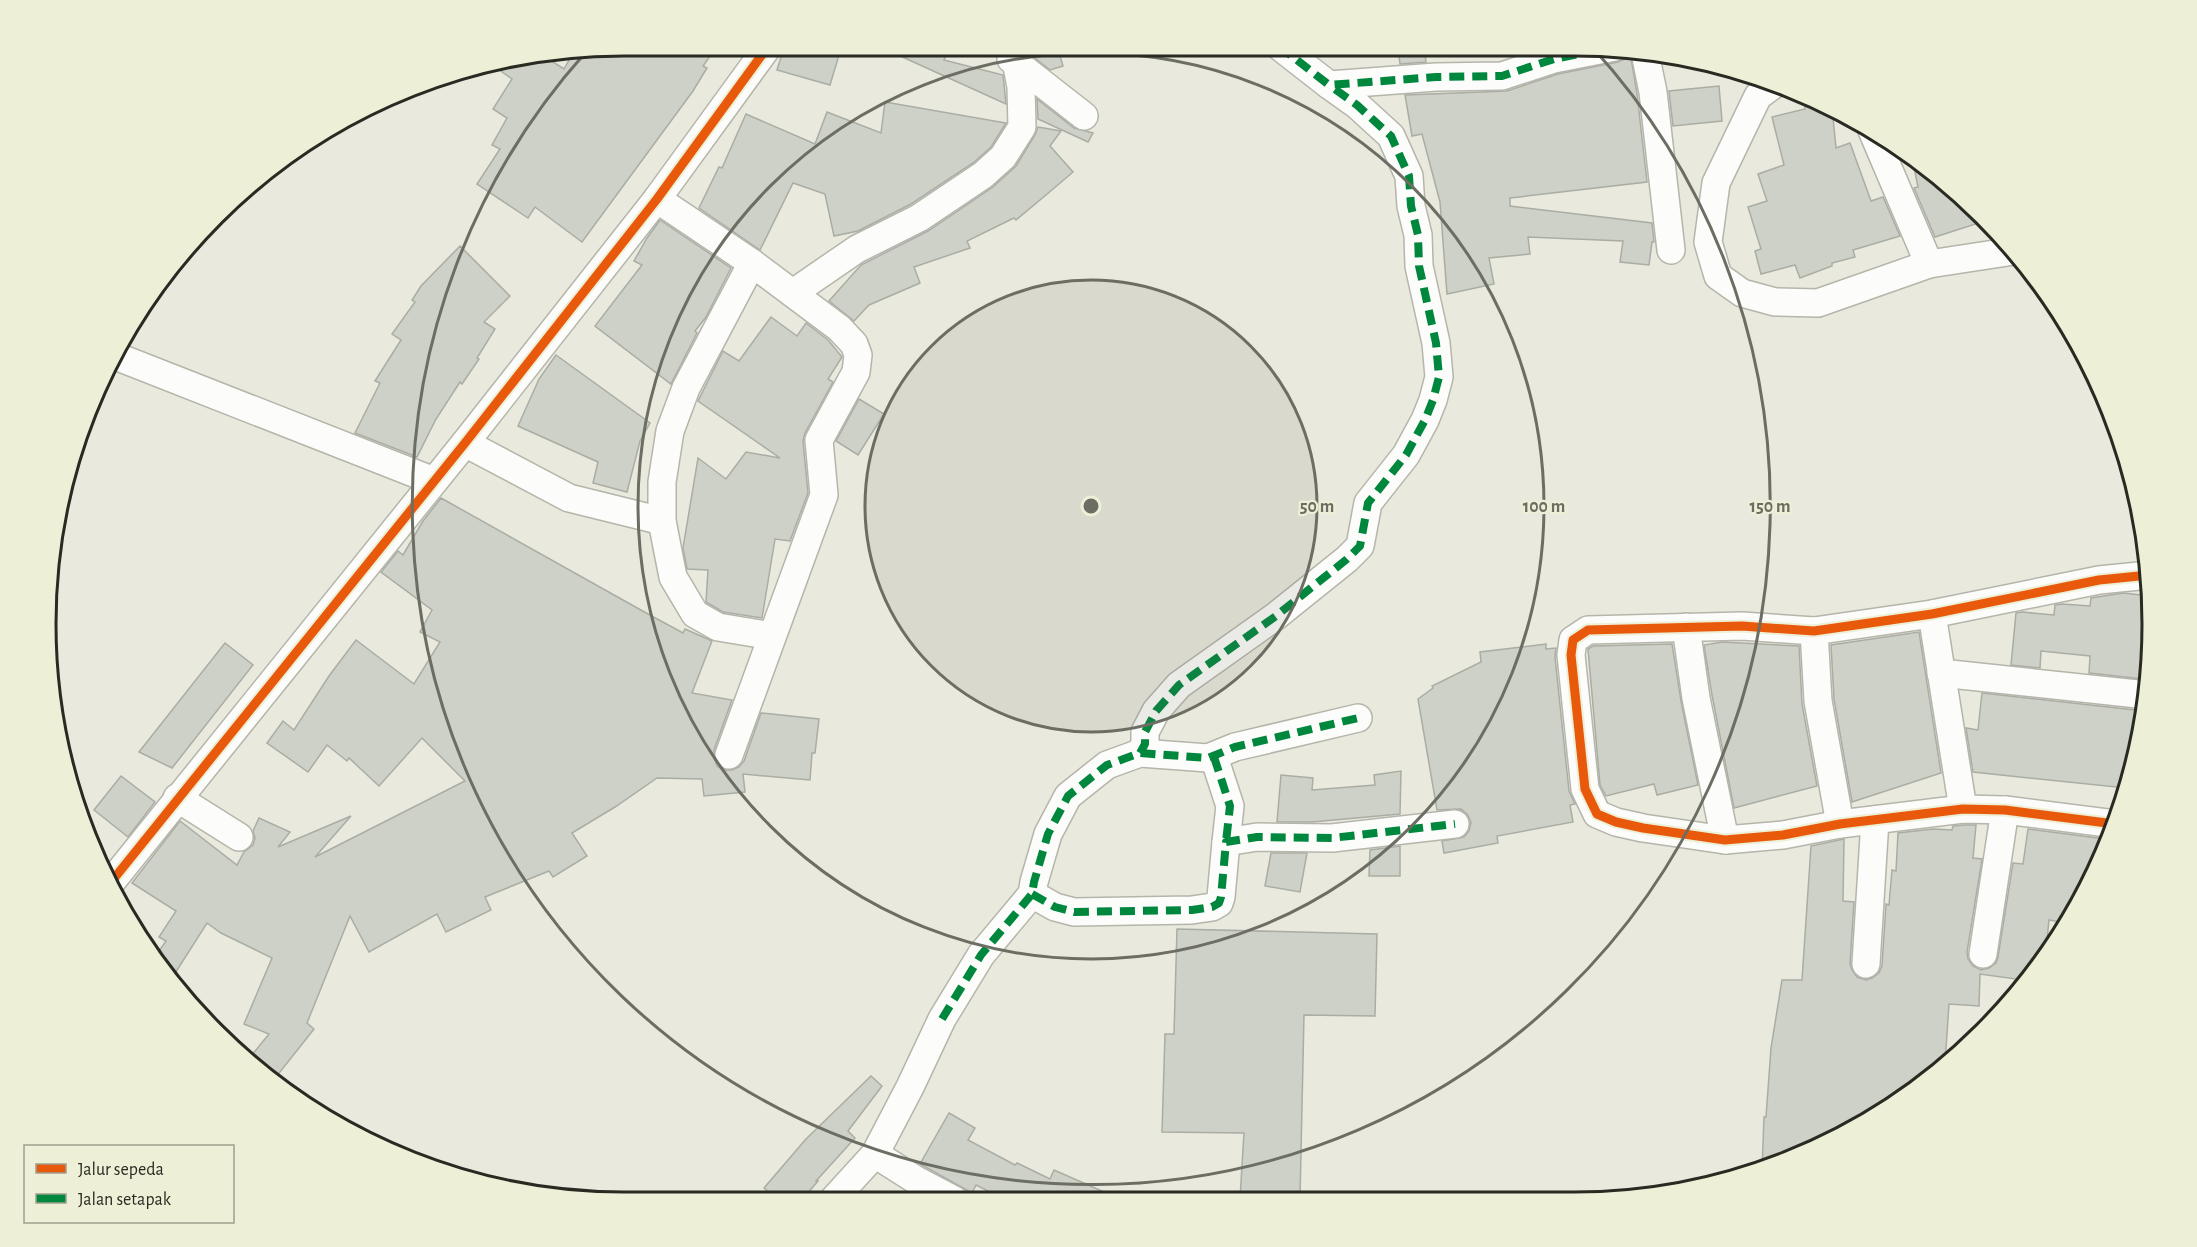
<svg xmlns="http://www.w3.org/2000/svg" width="2197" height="1247" font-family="'Alegreya Sans',sans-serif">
	<rect width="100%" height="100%" fill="#e9e9dd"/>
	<g fill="#ced1c7" stroke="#aaada4" stroke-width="1.5">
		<polygon points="623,45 718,45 703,66 707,68 693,91 582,242 535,207 528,218 477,184 500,149 492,145 507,118 493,109 512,79 494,66 547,58 564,69 573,53"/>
		<polygon points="785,45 814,52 815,45 842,45 830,85 777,70"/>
		<polygon points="876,45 950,45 944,60 1003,75 1006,104"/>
		<polygon points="1029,45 1057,46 1063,66 1050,70 1031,55"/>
		<polygon points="1398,46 1424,46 1426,62 1400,64"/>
		<polygon points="1630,52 1637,94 1647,182 1510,198 1510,206 1652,223 1654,242 1652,242 1649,265 1620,262 1623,241 1528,237 1530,254 1489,258 1494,284 1447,294 1440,202 1422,134 1412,136 1405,95 1507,91 1558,74 1618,62 1625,59"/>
		<polygon points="1719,86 1722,121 1673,126 1669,91"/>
		<polygon points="1804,96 1832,108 1836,148 1850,143 1871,201 1883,197 1900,236 1853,250 1855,257 1832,263 1832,266 1800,278 1795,265 1761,274 1755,251 1761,249 1748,207 1767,201 1758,174 1784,165 1772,117 1805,109"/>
		<polygon points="1037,99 1074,128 1093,133 1088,142 1038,119"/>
		<polygon points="885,102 1006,123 991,147 973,163 911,204 858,231 834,236 825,194 793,183 760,250 699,208 719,167 722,168 746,114 815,144 827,112 881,133"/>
		<polygon points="1038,127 1061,131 1050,146 1073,172 1046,195 1016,220 1014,218 967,241 970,248 914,267 920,283 869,305 854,321 829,301 861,265 928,231 993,187 1016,166 1035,135"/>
		<polygon points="1912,157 1955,189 1985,221 1935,237 1914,188 1918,187"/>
		<polygon points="660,220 731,268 706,317 695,331 697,333 671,384 595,326 642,265 634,261 647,238"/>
		<polygon points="460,246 510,296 484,322 495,329 477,358 479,359 462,384 460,382 436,419 417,457 355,433 380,383 375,381 401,340 392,334 415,302 412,300 421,286"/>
		<polygon points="771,317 797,336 806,323 828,340 842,357 828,379 833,382 805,433 803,441 808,493 790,541 775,539 762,618 723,612 706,602 708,570 687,569 683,548 698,458 726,479 746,452 780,458 698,401 723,351 739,361"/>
		<polygon points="556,355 650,423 640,441 627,492 593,483 598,462 518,426 539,379"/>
		<polygon points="859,399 884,414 858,455 836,441"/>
		<polygon points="441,498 648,614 683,633 685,629 712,641 692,693 732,700 714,750 714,758 717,766 723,770 732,770 739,767 744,761 761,713 819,719 815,753 812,753 810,780 743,774 745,792 704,796 702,779 657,778 615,807 572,833 587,856 553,877 549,871 485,897 491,910 446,932 437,914 369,952 350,916 307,1023 314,1029 276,1077 251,1056 269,1034 244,1024 272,958 221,933 207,923 172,978 157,954 166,941 159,937 176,911 132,883 180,821 237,865 244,852 253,845 255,838 253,831 259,818 290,832 278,847 351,816 315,857 465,781 422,738 379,786 349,758 347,761 327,745 308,772 267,743 283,721 294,730 329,676 356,640 414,684 440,642 420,632 432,610 381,572 398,551 403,555 423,521"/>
		<polygon points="2123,593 2150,596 2143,679 2089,673 2090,656 2041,651 2040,668 2011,665 2016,613 2022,612 2054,615 2055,605 2062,604 2090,606 2091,598"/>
		<polygon points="1919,632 1941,773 1852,802 1834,699 1831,645"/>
		<polygon points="1722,642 1799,646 1802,704 1817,786 1734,808 1712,695 1704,645"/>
		<polygon points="225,643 253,665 172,768 139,752"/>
		<polygon points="1546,644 1546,649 1556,648 1555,657 1569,791 1575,804 1570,805 1573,822 1497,836 1498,843 1444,853 1442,841 1464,837 1469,831 1471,822 1467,814 1461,809 1437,810 1418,699 1433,688 1432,686 1481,662 1480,652"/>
		<polygon points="1672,644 1681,701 1698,785 1657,795 1654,784 1606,796 1600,785 1588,649 1593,646"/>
		<polygon points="1982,693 2144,711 2126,788 1973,772 1966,728 1978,730"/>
		<polygon points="1401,771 1400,814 1312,822 1277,822 1281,775 1313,778 1312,790 1375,785 1374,775"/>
		<polygon points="121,776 155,802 128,837 94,810"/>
		<polygon points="1964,825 1976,825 1973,858 1982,859 1967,952 1968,959 1973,966 1981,970 1989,968 1996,963 1998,957 2013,863 2023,864 2028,829 2105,839 2104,848 2074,913 2066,923 2049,920 2046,950 2023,980 1980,974 1979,1006 1949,1004 1945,1063 1895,1105 1762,1170 1764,1117 1766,1117 1771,1048 1782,980 1802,980 1811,846 1844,839 1843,901 1854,902 1850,964 1852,970 1857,977 1866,980 1872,978 1879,973 1882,966 1886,904 1889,905 1892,870 1896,871 1898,833 1933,829 1952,830 1953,826"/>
		<polygon points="1400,846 1400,876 1369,876 1370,850"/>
		<polygon points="1271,853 1307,853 1300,892 1265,886"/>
		<polygon points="1177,929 1377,934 1375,1016 1304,1015 1300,1198 1240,1199 1244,1133 1162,1132 1165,1034 1174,1034"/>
		<polygon points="871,1076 882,1086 848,1131 855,1138 816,1181 818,1181 802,1200 778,1200 764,1188 806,1139"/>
		<polygon points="949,1113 975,1128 968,1140 1015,1165 1017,1163 1050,1179 1054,1170 1120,1199 1004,1199 976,1185 972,1193 920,1164"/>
	</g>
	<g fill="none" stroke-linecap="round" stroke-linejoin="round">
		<g stroke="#b5b5ab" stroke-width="30">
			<g id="minor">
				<polyline points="1279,46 1329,85 1436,77 1502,76 1554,59 1615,47"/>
				<polyline points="1645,53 1653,92 1671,250"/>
				<polyline points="1011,59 1084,116"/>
				<polyline points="1776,83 1758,96 1716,183 1708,242 1718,276 1742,293 1775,302 1818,303 1929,264 2014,251"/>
				<polyline points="1871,128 1929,264"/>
				<polyline points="657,199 752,263 839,328 854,344 858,355 856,372 819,440 824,495 729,755"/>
				<polyline points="752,263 686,388 670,431 662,482 662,521 673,577 695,614 718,627 772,636"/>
				<polyline points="793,293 857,249 919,218 983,175 1003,157 1022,127 1021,87 1013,45"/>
				<polyline points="118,357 434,481"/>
				<polyline points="465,443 569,498 662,521"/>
				<polyline points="1932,614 1963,809"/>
				<polyline points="1686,627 1696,698 1725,840"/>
				<polyline points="1814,631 1818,701 1840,824"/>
				<polyline points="1941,673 2147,695"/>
				<polyline points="1140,753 1145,744 1145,732 1156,711 1179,685 1276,616 1347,559 1360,546 1368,503 1406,455 1425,420 1433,400 1439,377 1436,343 1419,266 1418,235 1411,206 1409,176 1391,136 1357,105 1329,85"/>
				<polyline points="1214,757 1230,806 1226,842"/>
				<polyline points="177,798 239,837"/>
				<polyline points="2115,824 2005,810 1963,809 1840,824 1783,835 1725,840 1643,828 1616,822 1597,814 1585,789 1571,655 1573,640 1588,630 1742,626 1814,631 1932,614 2099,580 2149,575"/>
				<polyline points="112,881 465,443 657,199 769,45"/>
				<polyline points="1032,894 1055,907 1074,912 1192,910 1212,907 1219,903 1221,897 1226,842 1257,837 1332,838 1455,824"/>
				<polyline points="1983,954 2005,810"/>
				<polyline points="1866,964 1875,820"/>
				<polyline points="875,1154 910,1087 942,1019 981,955 1032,894 1034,882 1048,834 1068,796 1107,765 1140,753 1208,758 1235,747 1358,718"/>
				<polyline points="833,1200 875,1154 916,1180 954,1200"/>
			</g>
		</g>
		<use href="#minor" stroke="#fcfcfa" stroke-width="27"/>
		<g stroke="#00873e" stroke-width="8" stroke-dasharray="15 8" stroke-linecap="butt">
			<polyline points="1279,46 1329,85 1436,77 1502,76 1554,59 1615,47"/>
			<polyline points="1140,753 1145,744 1145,732 1156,711 1179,685 1276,616 1347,559 1360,546 1368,503 1406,455 1425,420 1433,400 1439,377 1436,343 1419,266 1418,235 1411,206 1409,176 1391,136 1357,105 1329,85"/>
			<polyline points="1214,757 1230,806 1226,842"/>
			<polyline points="1032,894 1055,907 1074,912 1192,910 1212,907 1219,903 1221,897 1226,842 1257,837 1332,838 1455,824"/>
			<polyline points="942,1019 981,955 1032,894 1034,882 1048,834 1068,796 1107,765 1140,753 1208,758 1235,747 1358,718"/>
		</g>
		<g stroke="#eeefd7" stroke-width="13">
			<g id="cycleway">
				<polyline points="2115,824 2005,810 1963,809 1840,824 1783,835 1725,840 1643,828 1616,822 1597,814 1585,789 1571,655 1573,640 1588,630 1742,626 1814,631 1932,614 2099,580 2149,575"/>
				<polyline points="112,881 465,443 657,199 769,45"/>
			</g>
		</g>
		<use href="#cycleway" stroke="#e8590c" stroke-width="9"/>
	</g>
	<circle cx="1091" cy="506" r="226" fill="#6c6d63" fill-opacity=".12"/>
	<g fill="none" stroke="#6c6d63" stroke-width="3">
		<circle cx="1091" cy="506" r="226"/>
		<circle cx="1091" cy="506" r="453"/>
		<path d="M1592 47A679 679 0 1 1 586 52"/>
	</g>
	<path d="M0 0H2197V1247H0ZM624 56H1574A568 568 0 0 1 2142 624V624A568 568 0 0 1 1574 1192H624A568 568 0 0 1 56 624V624A568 568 0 0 1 624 56Z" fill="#eeefd7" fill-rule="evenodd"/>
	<path fill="none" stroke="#292a21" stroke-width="3" d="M624 56H1574A568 568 0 0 1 2142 624V624A568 568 0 0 1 1574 1192H624A568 568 0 0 1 56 624V624A568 568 0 0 1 624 56Z"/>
	<circle cx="1091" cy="506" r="9" fill="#6c6d63" stroke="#eeefd7" stroke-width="3"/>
	<g font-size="18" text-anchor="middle" font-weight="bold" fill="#6c6d63" stroke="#eeefd7" stroke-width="4.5" stroke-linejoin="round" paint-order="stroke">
		<text x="1317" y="512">50 m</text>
		<text x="1544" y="512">100 m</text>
		<text x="1770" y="512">150 m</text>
	</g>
	<rect x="24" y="1145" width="210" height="78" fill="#eeefd7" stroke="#9fa08e" stroke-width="1.5"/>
	<rect x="36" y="1164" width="30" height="9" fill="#e8590c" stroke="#9fa08e" stroke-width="1.5"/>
	<text x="78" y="1175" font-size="18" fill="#292a21">Jalur sepeda</text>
	<rect x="36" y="1194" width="30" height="9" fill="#00873e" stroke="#9fa08e" stroke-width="1.5"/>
	<text x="78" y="1205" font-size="18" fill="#292a21">Jalan setapak</text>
</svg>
